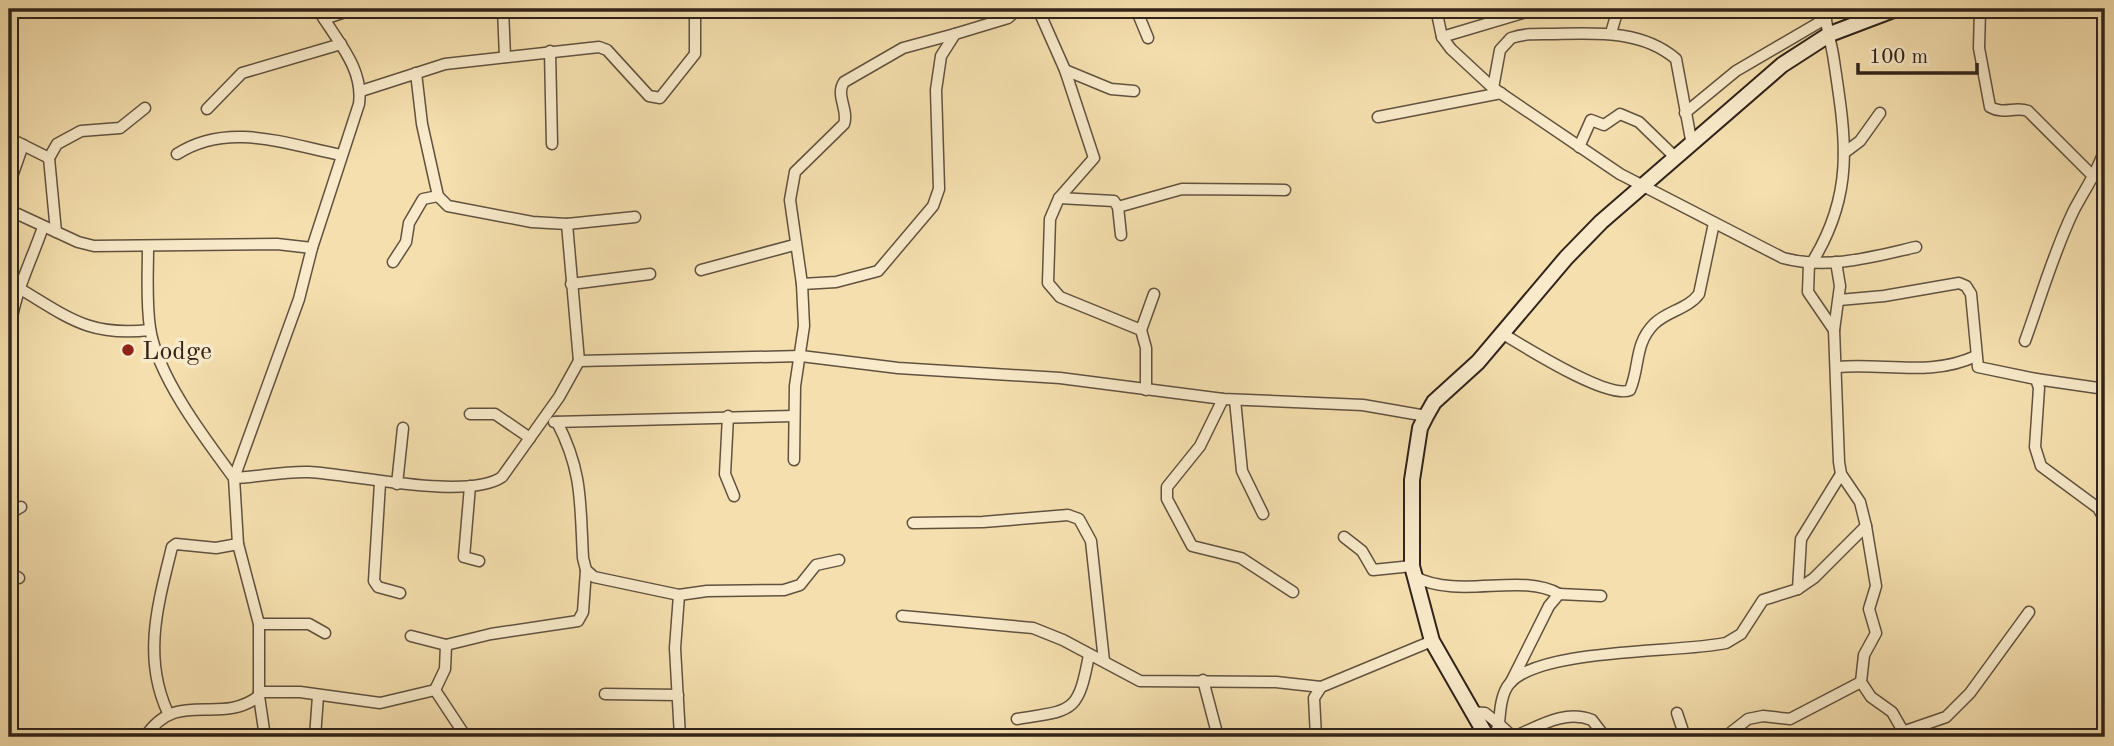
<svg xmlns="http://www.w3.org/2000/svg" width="2114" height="746" font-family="'Old Standard TT',serif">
	<rect width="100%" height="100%" fill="#f5dfae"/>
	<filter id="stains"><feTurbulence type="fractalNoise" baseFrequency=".00286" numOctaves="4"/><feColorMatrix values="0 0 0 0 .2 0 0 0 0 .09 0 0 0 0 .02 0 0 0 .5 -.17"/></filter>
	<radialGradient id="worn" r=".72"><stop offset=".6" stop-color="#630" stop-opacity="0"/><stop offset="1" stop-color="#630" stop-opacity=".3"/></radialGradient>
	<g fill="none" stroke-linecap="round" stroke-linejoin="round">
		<g stroke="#61523f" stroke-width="13">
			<g id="street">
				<polyline points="503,9 505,57"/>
				<polyline points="1038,9 1065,70 1094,158 1059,198 1050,219 1048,283 1060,297 1141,330 1146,348 1146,390"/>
				<polyline points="1136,9 1148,38"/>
				<path d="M 1436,9 L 1442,37 L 1451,49 L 1493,88 L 1620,174 L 1783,258 C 1828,270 1872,257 1916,247"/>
				<path d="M 1980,9 L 1979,48 L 1990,107 C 2004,115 2015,106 2028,111 L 2094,177"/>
				<polyline points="324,19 354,9"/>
				<polyline points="1611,33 1618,9"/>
				<polyline points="1442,37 1536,9"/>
				<polyline points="550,51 552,144"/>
				<polyline points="1065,70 1111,89 1134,91"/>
				<polyline points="416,73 422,124 438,196 448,206 532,222 567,224 635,217"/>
				<path d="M 1493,88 L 1500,50 L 1511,38 C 1525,33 1540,34 1555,34 C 1597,33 1642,30 1676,59 L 1692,145"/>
				<polyline points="361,91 445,64 599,47 607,50 649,96 660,98 695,54 695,9"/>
				<polyline points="207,109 242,73 341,44"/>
				<polyline points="1685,113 1736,71 1825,19"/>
				<polyline points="1378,117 1501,93"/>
				<polyline points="9,138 49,158"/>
				<polyline points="1579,147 1591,120 1604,125 1620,114 1639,122 1676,158"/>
				<polyline points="1844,153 1860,141 1880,113"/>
				<path d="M 177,154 C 228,121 286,144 341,155"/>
				<polyline points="9,185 23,145"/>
				<polyline points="1059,198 1114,201 1118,207 1121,235"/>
				<polyline points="1118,207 1182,189 1285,190"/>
				<polyline points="9,210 78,242 94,246 277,244 312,248"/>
				<polyline points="56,232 49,158 57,144 81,131 120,128 145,108"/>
				<path d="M 148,247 C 148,274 146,301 150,328 C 157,376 205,439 234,478 C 259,477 284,471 309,472 C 352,474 467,501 502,477 L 559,397 L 579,361 L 567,224"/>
				<polyline points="393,262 406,242 409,223 423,199 438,196"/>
				<polyline points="1836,262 1840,286 1834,330 1839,462 1841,474 1860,502 1866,526 1876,586 1869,609 1876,633 1864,655 1861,682 1871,697 1892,712 1903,731"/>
				<polyline points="1809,263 1808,292 1834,330"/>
				<path d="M 1811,264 C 1855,194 1846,140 1834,61 C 1832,44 1825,26 1825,9"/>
				<polyline points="701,270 794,245"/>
				<polyline points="571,284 650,274"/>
				<polyline points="802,284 836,282 878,271 933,206 939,189 936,90 941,56 955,34 1008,18 1018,9"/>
				<path d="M 17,287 C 68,317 88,337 150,330"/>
				<polyline points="1839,300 1884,296 1959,283 1966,286 1971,294 1978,367 2036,379 2039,388 2035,447 2041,466 2098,508 2105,520"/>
				<polyline points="1141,330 1154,294"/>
				<path d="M 1503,334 C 1525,347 1608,400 1630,390 C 1640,367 1634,344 1654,324 C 1667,311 1688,309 1699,294 L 1714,223"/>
				<path d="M 9,340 C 11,299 30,265 43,227"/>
				<path d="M 2025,341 C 2041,297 2053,254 2073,212 C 2084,190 2098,172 2105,148"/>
				<polyline points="579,361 801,356 898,368 1060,378 1223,399 1363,405 1426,416"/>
				<path d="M 1838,367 C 1886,363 1931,377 1976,356"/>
				<polyline points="2036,379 2105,389"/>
				<polyline points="1223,399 1200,446 1167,487 1167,499 1192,546 1241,558 1293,592"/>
				<polyline points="1235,400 1242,471 1263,514"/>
				<polyline points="470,414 495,414 530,438"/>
				<polyline points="728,416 725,474 734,496"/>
				<polyline points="554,422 794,416"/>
				<path d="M 557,422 C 583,472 580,504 583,558 L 586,570 L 594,577 L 679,595 L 707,591 L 784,590 L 800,585 L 816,565 L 839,560"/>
				<path d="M 794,460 L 795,386 L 804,326 L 802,284 L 790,200 L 795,172 L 844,124 C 849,110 835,95 844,82 L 903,48 L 955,34"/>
				<polyline points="380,483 374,581 378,587 400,593"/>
				<polyline points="397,484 403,428"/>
				<polyline points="470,486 464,557 479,561"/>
				<polyline points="9,514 21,507"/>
				<polyline points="913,523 983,522 1068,515 1079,519 1091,541 1104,661"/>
				<polyline points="1344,537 1362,551 1373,570 1412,566"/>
				<polyline points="9,572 19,578"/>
				<path d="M 1415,577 C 1461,600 1520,572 1559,594"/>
				<polyline points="1798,589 1801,539 1841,474"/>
				<polyline points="679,595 675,648 680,737"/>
				<polyline points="902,616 1033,628 1063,640 1140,681 1276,682 1321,687"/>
				<polyline points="259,624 309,624 325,633"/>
				<polyline points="411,636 446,645"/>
				<polyline points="446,645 491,634 578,621 583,612 586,570"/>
				<polyline points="446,645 445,669 435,690 466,737"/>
				<polyline points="1203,680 1218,737"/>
				<polyline points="1511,682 1549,606 1559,594 1601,596"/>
				<polyline points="259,692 300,692 380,703 435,690"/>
				<polyline points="605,694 678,695"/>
				<polyline points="1471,712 1485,713 1499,724 1494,737"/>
				<path d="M 168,713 C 142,657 158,604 172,547 L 176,544 L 216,548 L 238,544"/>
				<polyline points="1677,713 1685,737"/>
				<path d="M 1017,719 C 1073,710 1078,714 1089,655"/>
				<path d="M 145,737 C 178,687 219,727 259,696"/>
				<path d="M 265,737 L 259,696 L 259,624 L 238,544 L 234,478 L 299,299 L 312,248 L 359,104 C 364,67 335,39 318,9"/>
				<polyline points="315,737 318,696"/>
				<polyline points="1316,737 1314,698 1321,687 1432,641"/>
				<path d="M 1513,737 L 1499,724 C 1500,711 1501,693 1510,683 C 1541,648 1679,653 1726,643 L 1741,634 L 1763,600 L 1798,589 L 1814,578 L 1866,526"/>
				<path d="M 1513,737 C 1538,727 1564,709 1592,720 L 1605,737"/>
				<polyline points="1725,737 1748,719 1763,716 1790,719 1861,682"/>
				<polyline points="1888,737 1946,717 1970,693 2029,612"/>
			</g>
		</g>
		<g stroke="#30231a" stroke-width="18">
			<polyline id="secondary" points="1487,737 1432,641 1412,566 1412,480 1420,428 1426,416 1434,402 1478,362 1566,258 1601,222 1782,65 1830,34 1896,9"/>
		</g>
		<use href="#street" stroke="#f8eaca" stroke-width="10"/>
		<use href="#secondary" stroke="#f8eaca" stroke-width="14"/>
	</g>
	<circle fill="#8f2418" stroke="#f8eaca" stroke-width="2.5" cx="128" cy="350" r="7"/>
	<g text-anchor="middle" stroke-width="7" stroke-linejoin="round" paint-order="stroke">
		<g font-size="26" fill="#30231a" stroke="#f8eaca" text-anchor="start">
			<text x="142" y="359">Lodge</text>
		</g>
	</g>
	<rect width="2114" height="746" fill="none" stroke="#f5dfae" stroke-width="35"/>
	<rect x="10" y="10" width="2093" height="725" fill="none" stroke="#30231a" stroke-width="3.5"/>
	<rect x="18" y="18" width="2079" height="711" fill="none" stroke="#30231a" stroke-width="2"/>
	<path d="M1858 63v10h119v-10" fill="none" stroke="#30231a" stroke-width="3.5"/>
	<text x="1869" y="63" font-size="21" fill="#30231a" stroke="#f8eaca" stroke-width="5" paint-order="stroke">100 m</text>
	<rect width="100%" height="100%" filter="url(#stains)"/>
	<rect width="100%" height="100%" fill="url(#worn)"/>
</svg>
